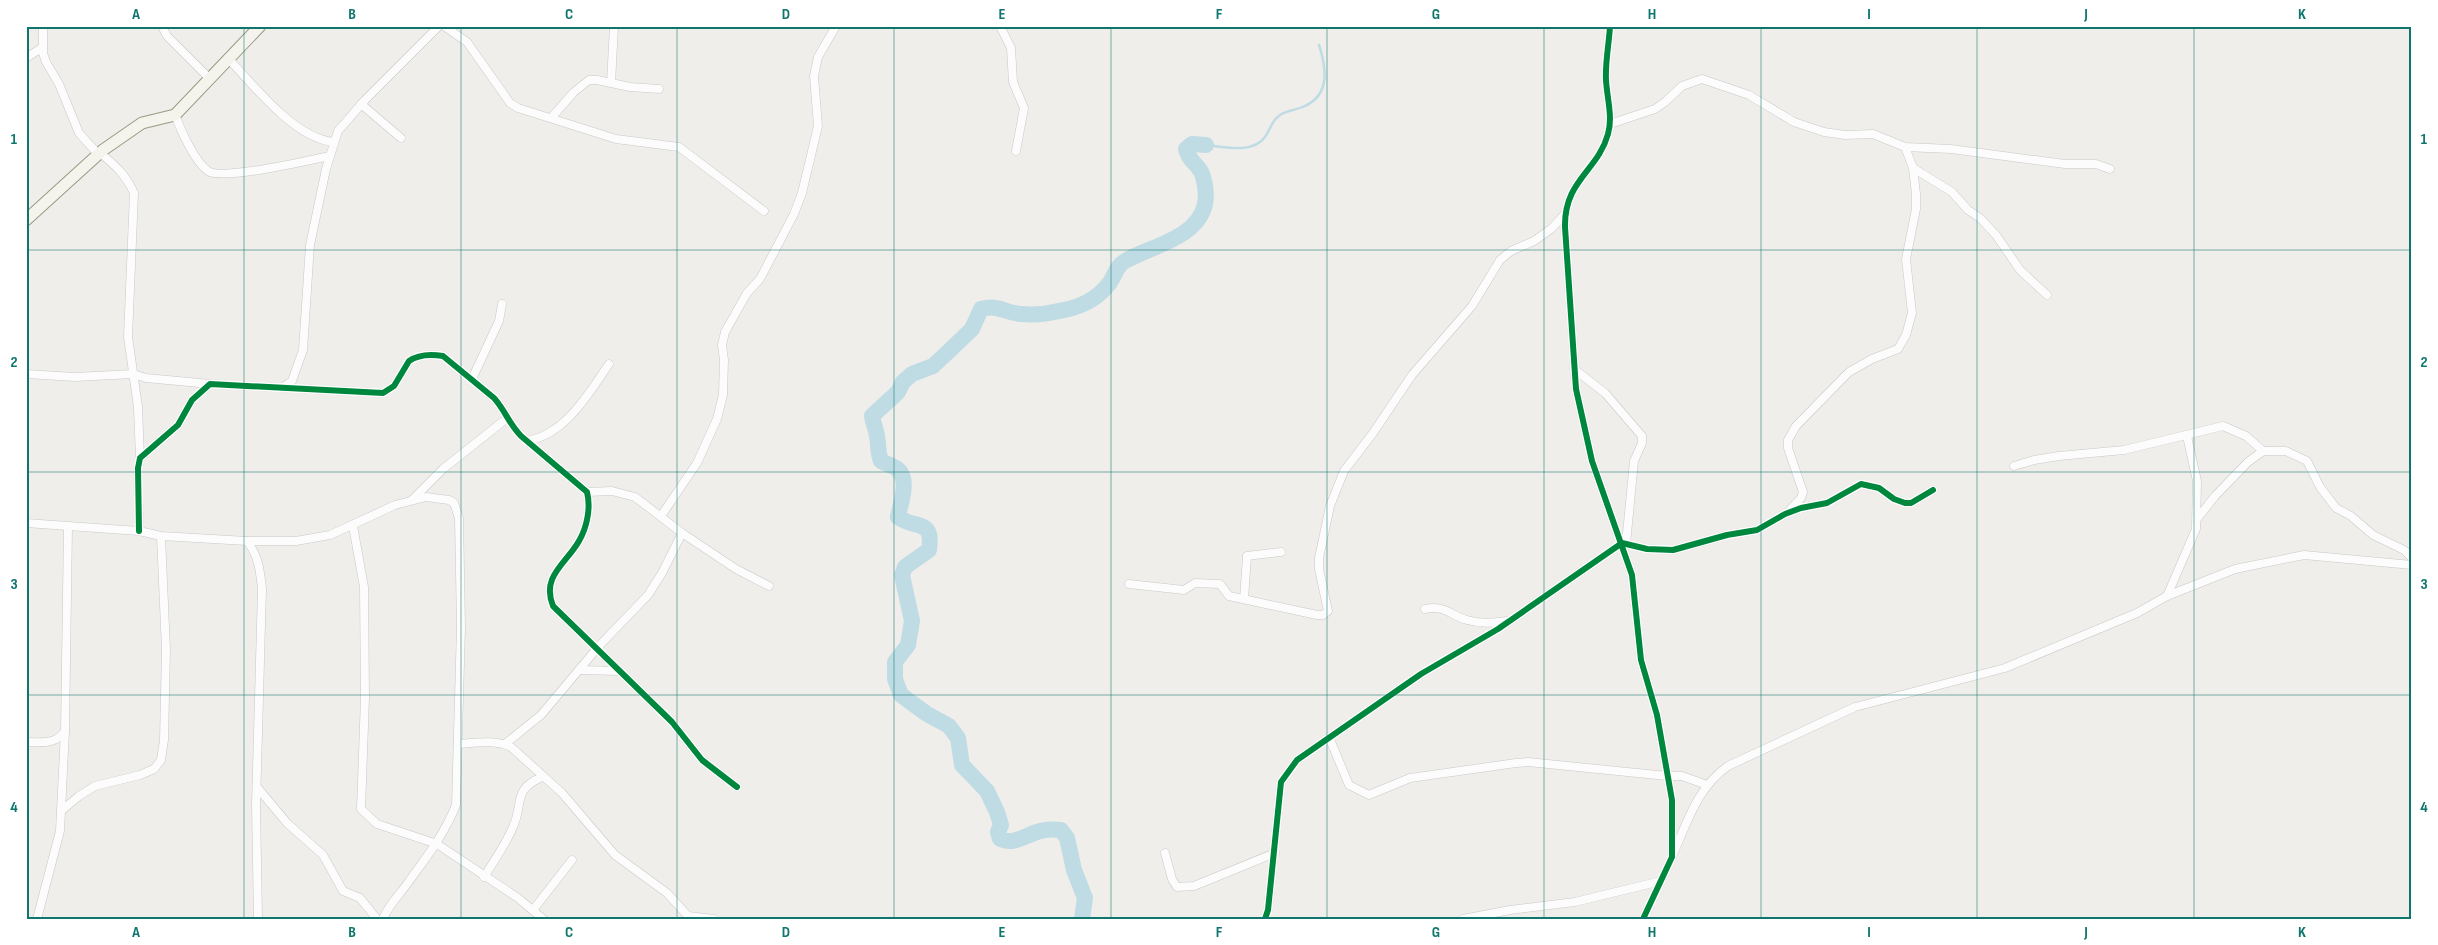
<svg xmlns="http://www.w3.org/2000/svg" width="2438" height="945" font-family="'Sofia Sans Condensed',sans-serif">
	<rect width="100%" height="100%" fill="#f0eeeb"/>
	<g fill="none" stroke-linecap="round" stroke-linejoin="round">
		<path stroke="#bfdbe3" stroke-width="2.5" d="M 1206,145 C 1224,147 1253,154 1265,137 C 1271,129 1271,121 1280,115 C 1287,110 1297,110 1305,106 C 1331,94 1326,67 1319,45"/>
		<path stroke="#bfdbe3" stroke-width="16" d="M 1082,919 L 1085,898 L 1074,870 L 1067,838 L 1061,830 C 1053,829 1045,829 1037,832 C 1024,836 1014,845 1000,839 L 998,832 L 1001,825 L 997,812 L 987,791 L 962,765 L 958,738 L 949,726 L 927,714 L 901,695 L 895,679 L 895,662 L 908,645 L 912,621 L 902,575 L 905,567 L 929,550 C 934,518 916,530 898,517 C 900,504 911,478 896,468 C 891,465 886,464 881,461 C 877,451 879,446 877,436 C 876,429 873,423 872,416 L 898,392 L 903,382 L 912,374 L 933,366 L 949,351 L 972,329 L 981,309 C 998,304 1005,313 1021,314 C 1034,315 1047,314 1059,311 C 1078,308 1096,300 1108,285 C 1115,277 1115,267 1125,261 C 1151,246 1198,238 1205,204 C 1207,195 1205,178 1200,170 C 1194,161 1189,161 1186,149 L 1192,144 L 1206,145"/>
		<g stroke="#c9c8c7" stroke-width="9">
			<g id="street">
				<polyline points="43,26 43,53 46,62 59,84 79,133 98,154"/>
				<polyline points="162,26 167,36 210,79"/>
				<polyline points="444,26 467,42 510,103 518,108 616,139 679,147 764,211"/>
				<polyline points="1000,26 1011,48 1013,82 1024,108 1016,151"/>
				<path d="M 1610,26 C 1609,44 1605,63 1606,80 C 1607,98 1613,117 1608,134 C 1598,171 1564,180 1565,227 L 1576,389 L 1592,461 L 1632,575 L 1641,660 L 1657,715 L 1672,800 L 1672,857 L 1643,919"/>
				<polyline points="26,58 43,47"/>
				<path d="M 228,58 C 253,85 295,139 334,142"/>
				<polyline points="611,83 614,26"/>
				<polyline points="361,104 401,138"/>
				<path d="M 175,115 C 181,131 195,162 208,171 C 222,181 310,160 330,156"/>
				<polyline points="552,117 574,92 589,80 597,80 630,87 659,89"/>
				<polyline points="1610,124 1655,109 1665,102 1682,86 1702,79 1749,95 1794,122 1824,132 1845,135 1873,134 1905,147 1951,149 2065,164 2096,164 2110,169"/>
				<path d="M 100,153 C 115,165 126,175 134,193 L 128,337 L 138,407 L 140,458"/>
				<polyline points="1913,168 1952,192 1968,210 1980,218 1996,235 2020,270 2047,295"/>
				<polyline points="1574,369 1605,393 1642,436 1642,443 1634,461 1626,544"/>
				<polyline points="26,374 75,377 133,374 146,378 210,384"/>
				<polyline points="472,379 499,321 502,304"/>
				<polyline points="283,387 292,381 303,350 310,245 326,169 338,131 365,100 439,26"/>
				<path d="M 527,441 C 566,434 588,394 609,364"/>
				<polyline points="2014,466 2034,460 2059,456 2124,450 2223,426 2246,436 2263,451 2286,451 2307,461 2320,487 2336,508 2351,516 2373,535 2404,550 2412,558"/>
				<polyline points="587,492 612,491 635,497 682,533 736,569 769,586"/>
				<polyline points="412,500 443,469 506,419"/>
				<polyline points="1788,512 1801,498 1803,492 1788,448 1788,440 1796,426 1849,372 1872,359 1898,349 1906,335 1912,313 1906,259 1916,209 1916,194 1913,168 1905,147"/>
				<polyline points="661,516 697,463 717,419 723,395 724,360 722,345 725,332 747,293 760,279 794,214 802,193 818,126 814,76 818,57 836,26"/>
				<polyline points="2197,519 2215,496 2248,462 2263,451"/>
				<path d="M 26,523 L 139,531 L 161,536 L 247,541 L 296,541 L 330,535 L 395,505 L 426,497 L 449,500 L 454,503 L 459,518 L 461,627 L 456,805 C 444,835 426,858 407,884 C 399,895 388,906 383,919"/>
				<polyline points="353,526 364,587 365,698 361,809 377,824 437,844 518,898 543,919"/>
				<path d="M 139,531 L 138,468 L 140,458 L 178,425 L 192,400 L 210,384 L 383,393 L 394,386 L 409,361 C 419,354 431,354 443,356 L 494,398 C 505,410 509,424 521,436 L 587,492 C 591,508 587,527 579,541 C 566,564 541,576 553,606 L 672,722 L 702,760 L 737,787"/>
				<path d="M 247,541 C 259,556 260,571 262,589 L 256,805 L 258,919"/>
				<polyline points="1129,584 1184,590 1195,583 1220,584 1229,596 1317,615 1323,615 1328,611 1319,569 1319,558 1330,506 1344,471 1373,433 1412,375 1472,306 1500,260 1511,251 1534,241 1551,229 1565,214"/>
				<polyline points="2167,596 2196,529 2197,481 2187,436"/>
				<polyline points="1244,599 1247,556 1281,552"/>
				<path d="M 1425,609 C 1446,605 1449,615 1467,620 C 1481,624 1493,623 1507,621"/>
				<polyline points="579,670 619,671"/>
				<polyline points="1329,737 1349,785 1369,795 1410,778 1516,763 1528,762 1667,776 1682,776 1707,785"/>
				<path d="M 26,742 C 42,742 55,745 65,731 L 68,527"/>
				<path d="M 458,744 C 475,743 495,739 511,747 L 562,793 L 615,855 L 667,893 L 688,916 L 714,919"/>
				<polyline points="505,744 541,715 599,646 648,595 662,573 682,533"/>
				<polyline points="257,787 287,823 323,855 343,891 360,898 377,919"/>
				<polyline points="61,811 79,796 95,786 140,775 154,769 161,760 164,740 166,650 161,536"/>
				<polyline points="1165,853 1172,879 1177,887 1194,886 1275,853"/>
				<path d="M 1673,854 C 1688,821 1697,788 1728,766 L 1855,707 L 2005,668 L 2137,613 L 2167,596 L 2235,569 L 2304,555 L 2412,565"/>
				<path d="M 484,877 C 494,861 506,844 513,827 C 524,803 512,790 542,777"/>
				<polyline points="533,910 572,860"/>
				<polyline points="37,919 60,831 65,731"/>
				<polyline points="1265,919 1268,910 1281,782 1297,760 1421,674 1498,629 1622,543 1647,549 1673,550 1727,535 1757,530 1785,514 1801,508 1827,503 1861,484 1879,488 1894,499 1905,503 1911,503 1933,490"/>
				<polyline points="1463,919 1510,910 1575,902 1661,881"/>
			</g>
		</g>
		<g stroke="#999a82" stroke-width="13">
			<polyline id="secondary" points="26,220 103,150 142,123 175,115 260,26"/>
		</g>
		<use href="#street" stroke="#fdfcfc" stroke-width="8"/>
		<use href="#secondary" stroke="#f4f4ed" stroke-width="11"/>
		<g stroke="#fff" stroke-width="9">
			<g id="cycleway">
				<path d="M 1610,26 C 1609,44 1605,63 1606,80 C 1607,98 1613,117 1608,134 C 1598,171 1564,180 1565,227 L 1576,389 L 1592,461 L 1632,575 L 1641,660 L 1657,715 L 1672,800 L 1672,857 L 1643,919"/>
				<path d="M 139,531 L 138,468 L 140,458 L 178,425 L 192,400 L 210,384 L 383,393 L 394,386 L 409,361 C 419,354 431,354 443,356 L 494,398 C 505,410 509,424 521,436 L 587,492 C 591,508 587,527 579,541 C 566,564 541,576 553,606 L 672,722 L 702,760 L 737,787"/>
				<polyline points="1265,919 1268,910 1281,782 1297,760 1421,674 1498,629 1622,543 1647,549 1673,550 1727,535 1757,530 1785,514 1801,508 1827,503 1861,484 1879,488 1894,499 1905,503 1911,503 1933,490"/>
			</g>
		</g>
		<use href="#cycleway" stroke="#00873e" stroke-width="6"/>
	</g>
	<path fill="none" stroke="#0f766e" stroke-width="1" stroke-opacity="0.55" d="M 244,26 L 244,919M 461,26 L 461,919M 677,26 L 677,919M 894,26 L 894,919M 1111,26 L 1111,919M 1327,26 L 1327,919M 1544,26 L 1544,919M 1761,26 L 1761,919M 1977,26 L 1977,919M 2194,26 L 2194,919M 26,250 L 2412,250M 26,472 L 2412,472M 26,695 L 2412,695"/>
	<rect width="2438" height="945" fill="none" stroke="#ffffff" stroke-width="55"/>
	<rect x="28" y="28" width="2382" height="890" fill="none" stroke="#0f766e" stroke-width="2"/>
	<g font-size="16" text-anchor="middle" font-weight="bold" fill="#0f766e">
		<text x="136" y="19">A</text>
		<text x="352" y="19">B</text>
		<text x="569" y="19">C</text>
		<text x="786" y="19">D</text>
		<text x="1002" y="19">E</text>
		<text x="1219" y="19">F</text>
		<text x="1436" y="19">G</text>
		<text x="1652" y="19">H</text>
		<text x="1869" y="19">I</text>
		<text x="2086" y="19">J</text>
		<text x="2302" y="19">K</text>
		<text x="14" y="144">1</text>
		<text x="2424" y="144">1</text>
		<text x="14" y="367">2</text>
		<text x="2424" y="367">2</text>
		<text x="14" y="589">3</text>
		<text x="2424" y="589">3</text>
		<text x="14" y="812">4</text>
		<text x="2424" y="812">4</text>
		<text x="136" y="937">A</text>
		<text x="352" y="937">B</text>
		<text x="569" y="937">C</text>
		<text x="786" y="937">D</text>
		<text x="1002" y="937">E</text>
		<text x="1219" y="937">F</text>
		<text x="1436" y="937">G</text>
		<text x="1652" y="937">H</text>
		<text x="1869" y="937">I</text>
		<text x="2086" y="937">J</text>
		<text x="2302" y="937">K</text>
	</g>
</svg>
